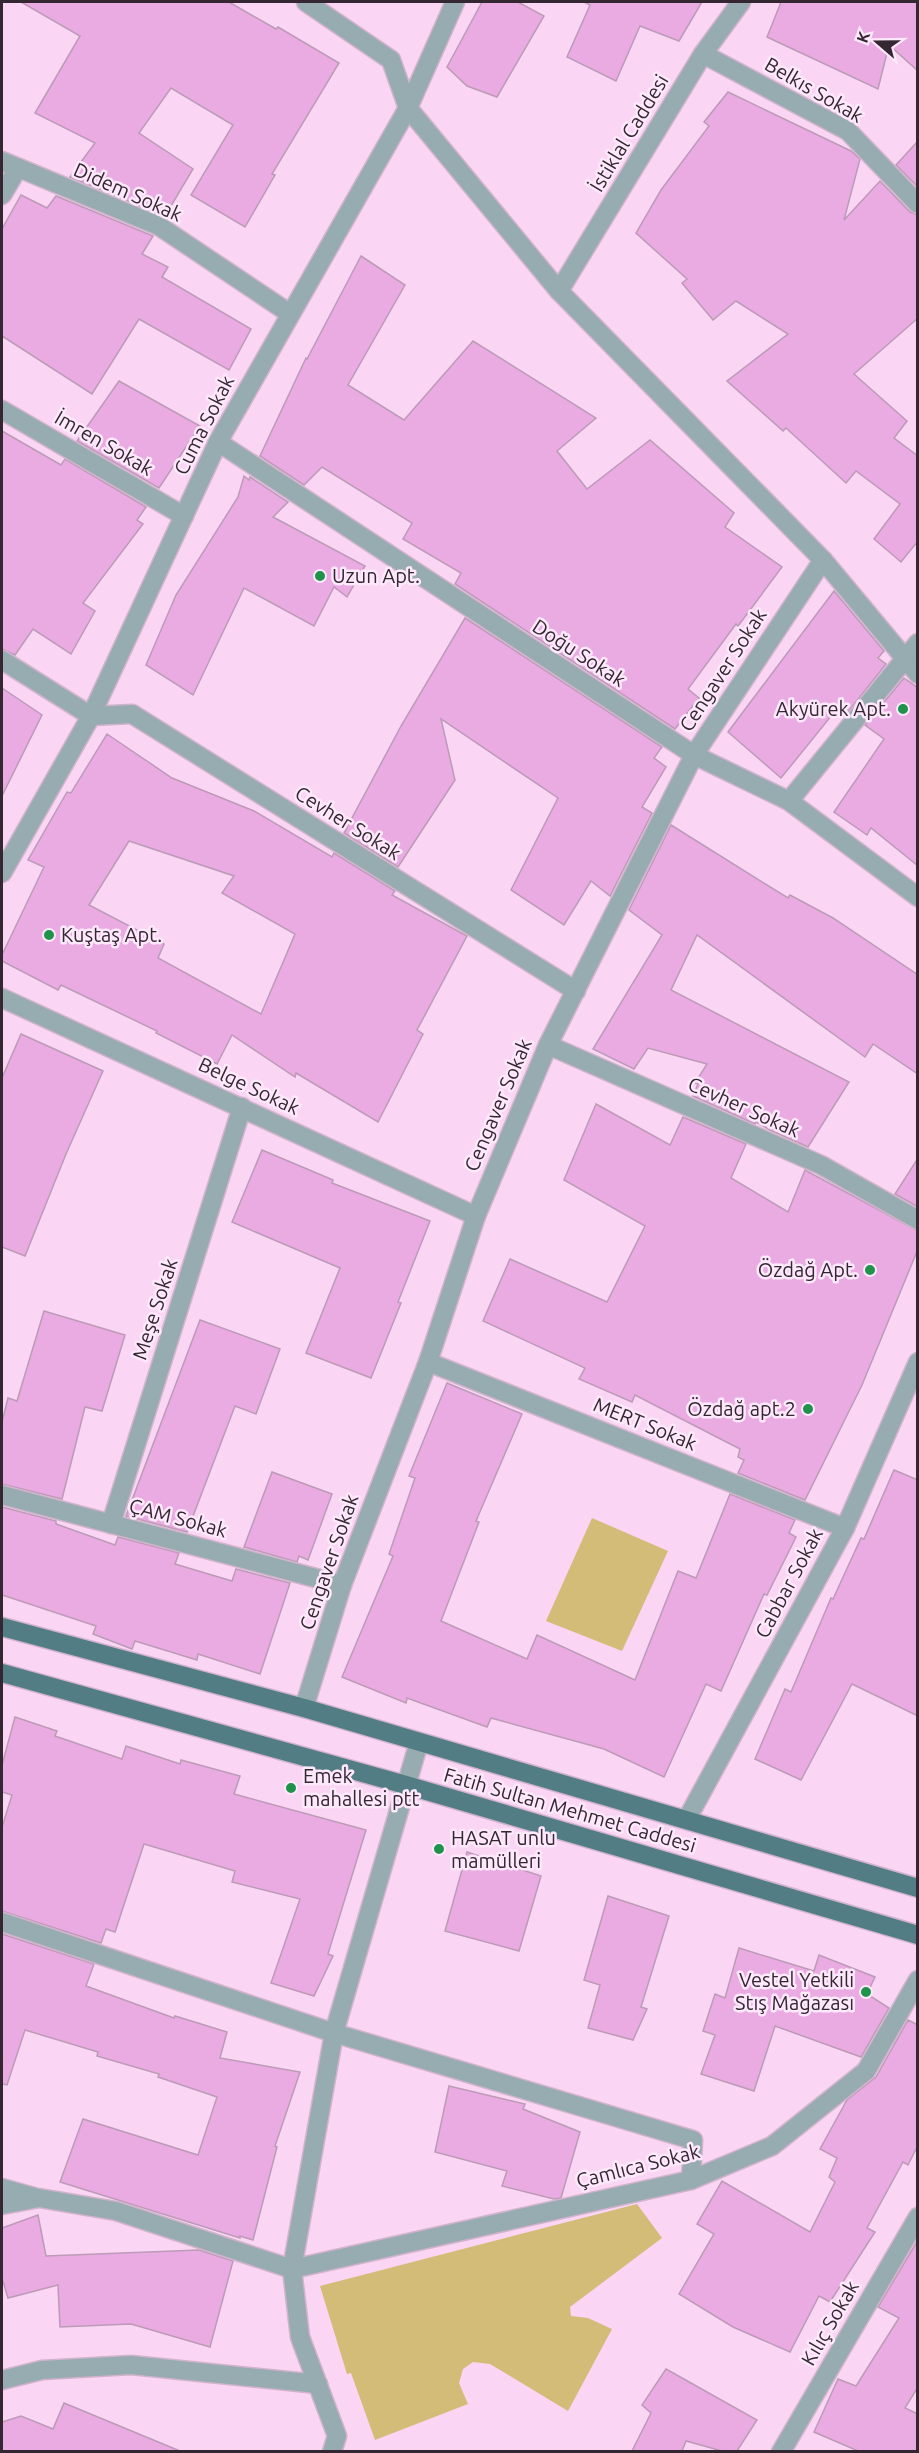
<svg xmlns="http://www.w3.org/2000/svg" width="919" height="2453" font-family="Ubuntu,sans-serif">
	<rect width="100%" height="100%" fill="#fad6f4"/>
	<g fill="#d3bc78">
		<polygon points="592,1518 668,1551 622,1651 546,1621"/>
		<polygon points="637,2204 662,2238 570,2307 571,2316 588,2318 612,2329 568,2411 490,2364 473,2362 463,2369 459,2383 468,2404 375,2440 351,2373 347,2374 320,2286"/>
	</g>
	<g fill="#eaaae2" stroke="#bc9bb7" stroke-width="1.5" fill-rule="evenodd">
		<polygon points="21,2 229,2 276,29 278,27 339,63 272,174 275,175 245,227 191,195 233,125 171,88 139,133 193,169 165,216 70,177 95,143 35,113 80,36"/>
		<polygon points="482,2 518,2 544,16 497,97 467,86 447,67"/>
		<polygon points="584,2 702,2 679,41 640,26 616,81 567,57 590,5"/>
		<polygon points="781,2 918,2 918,71 889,45 878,89 767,37"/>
		<polygon points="728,92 851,151 860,159 844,220 880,181 910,212 918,215 918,318 854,374 907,421 894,438 918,456 918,541 901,562 874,539 900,504 856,471 846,483 786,428 783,431 727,381 788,334 736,301 713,320 682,283 687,279 636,233 661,190 709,126 704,122"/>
		<polygon points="918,141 918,187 896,165"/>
		<polygon points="21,195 47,208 56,196 153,236 142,254 168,267 162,277 251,329 229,370 139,319 92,394 2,336 2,229"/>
		<polygon points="361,256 405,285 348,385 404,420 473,341 596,418 557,451 587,489 650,440 734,513 725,527 782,567 738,626 736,624 688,689 699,698 675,729 455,584 461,573 403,539 412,523 322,467 304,485 260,456 306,358 307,359"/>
		<polygon points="119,381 200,426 159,488 77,441"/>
		<polygon points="2,431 61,465 65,459 146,507 137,520 143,524 83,603 95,611 71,654 33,629 15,655 2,649"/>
		<polygon points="244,476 249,480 250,477 288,502 273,517 365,566 347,597 334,587 314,626 244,588 193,695 146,665 176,595 238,497"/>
		<polygon points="834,591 884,651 878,658 886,664 848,712 840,705 781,778 728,732"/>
		<polygon points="465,618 662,747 654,758 666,767 642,807 652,813 610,896 591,881 564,925 511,890 558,798 441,719 455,780 398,867 344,833 401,726"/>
		<polygon points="904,678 918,688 918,866 871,828 867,835 834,812 884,739 865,725"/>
		<polygon points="2,688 42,715 2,796"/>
		<path d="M 107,734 L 172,778 L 254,811 L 332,857 L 334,853 L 395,891 L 392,895 L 467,936 L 417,1030 L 423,1034 L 378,1122 L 296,1073 L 295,1077 L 232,1035 L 217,1064 L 156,1033 L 157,1031 L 61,985 L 58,990 L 2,961 L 2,955 L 44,867 L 28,860 L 67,792 L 71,793 ZM 129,841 L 234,876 L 222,893 L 295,934 L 261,1014 L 158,958 L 164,944 L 89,905 Z"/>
		<polygon points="671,825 788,898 790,895 833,918 918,975 918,1074 873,1044 865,1057 697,935 671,990 849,1082 808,1147 770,1130 756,1122 755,1124 693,1096 698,1084 695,1083 707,1064 648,1048 634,1069 593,1049 662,935 629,910"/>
		<polygon points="21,1034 103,1071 66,1154 25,1256 2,1247 2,1078"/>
		<polygon points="596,1104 670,1145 683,1117 746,1144 731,1178 788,1212 805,1170 918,1231 918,1249 862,1385 805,1500 738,1473 744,1460 738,1457 740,1449 635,1395 632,1402 579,1379 585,1368 483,1321 510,1259 607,1302 645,1226 564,1180"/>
		<polygon points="262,1150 333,1180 332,1183 430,1221 398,1302 401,1303 371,1378 306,1353 340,1268 232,1222"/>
		<polygon points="918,1158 918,1207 895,1194"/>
		<polygon points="44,1311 125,1335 102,1411 85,1407 62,1499 2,1484 2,1422 8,1398 17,1401"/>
		<polygon points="200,1320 280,1349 256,1414 235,1406 187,1532 126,1516"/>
		<polygon points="447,1383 522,1414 476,1521 479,1522 441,1621 527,1659 537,1635 635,1680 678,1571 696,1578 730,1494 795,1520 789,1533 796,1537 767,1595 764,1594 721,1691 706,1684 664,1777 604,1749 491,1718 487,1727 407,1698 406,1703 342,1677 393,1556 389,1554 415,1478 409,1476"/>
		<polygon points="894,1470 918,1480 918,1716 852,1684 801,1780 755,1759 785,1689 791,1692 831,1598 833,1599 861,1538 864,1539"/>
		<polygon points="272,1472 332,1494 308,1560 299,1556 297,1562 244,1547"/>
		<polygon points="2,1507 56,1521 56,1524 115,1545 118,1537 179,1553 175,1564 232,1581 236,1569 290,1583 260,1674 198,1654 197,1660 135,1641 132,1649 93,1634 96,1626 2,1595"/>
		<polygon points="15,1717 57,1731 55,1736 122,1759 126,1746 180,1764 181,1760 240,1776 234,1794 366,1830 328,1954 333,1956 314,1996 271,1983 300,1899 232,1882 235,1871 144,1844 115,1932 106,1929 101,1943 2,1911 2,1827 12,1795 2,1792 2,1765"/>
		<polygon points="467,1852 541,1876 519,1951 445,1931"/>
		<polygon points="608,1896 669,1916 641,2007 647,2009 633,2040 588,2028 600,1985 584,1980"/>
		<polygon points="2,1934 94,1964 86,1986 174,2018 175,2016 227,2032 220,2058 300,2072 275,2146 277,2147 253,2240 240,2236 240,2238 60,2182 83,2119 198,2155 217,2097 158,2077 159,2074 97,2056 98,2052 25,2030 7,2085 2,2084"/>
		<polygon points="739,1948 814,1971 819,1955 875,1977 867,1994 889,2008 861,2057 775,2026 754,2091 701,2074 715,2035 703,2031 715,1994 725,1998"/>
		<polygon points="908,2020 918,2025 918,2145 908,2165 903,2162 867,2228 875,2232 830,2302 819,2296 790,2352 733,2327 679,2294 714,2234 697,2224 722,2181 810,2232 835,2182 829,2177 837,2158 820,2149 847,2100 876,2077"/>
		<polygon points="449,2086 525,2104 523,2109 580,2132 561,2198 554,2199 502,2186 507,2171 435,2152"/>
		<polygon points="38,2215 46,2256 199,2250 233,2261 210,2347 131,2324 60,2327 58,2285 8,2298 2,2278 2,2228"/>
		<polygon points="918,2240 918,2387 905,2408 918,2414 918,2451 858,2451 814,2432 838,2379 856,2386 899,2318 878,2307"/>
		<polygon points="666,2369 757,2420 737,2451 722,2451 686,2441 682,2451 632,2451 651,2413 642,2405"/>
		<polygon points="64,2403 180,2451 2,2451 2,2422 21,2416 53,2429"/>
	</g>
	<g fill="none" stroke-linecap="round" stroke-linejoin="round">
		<g stroke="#d2b3cd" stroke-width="21">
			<g id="street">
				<polyline points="306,2 391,60 408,108 559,291 823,560 918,674"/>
				<polyline points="703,54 848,131 918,204"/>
				<polyline points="2,161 159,226 289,313"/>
				<polyline points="2,195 18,168"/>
				<polyline points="559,291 703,54 741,2"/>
				<polyline points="2,410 184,516"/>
				<polyline points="218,442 694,755 789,801 918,897"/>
				<polyline points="2,660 91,716 132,714 576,991"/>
				<polyline points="789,801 918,643"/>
				<polyline points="2,873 91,716 218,442 408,108 455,2"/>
				<polyline points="2,998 476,1216"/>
				<polyline points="548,1045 821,1165 918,1220"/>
				<polyline points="428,1362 845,1528"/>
				<polyline points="2,1495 342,1585"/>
				<polyline points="111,1524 242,1107"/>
				<polyline points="304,1708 342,1585 428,1362 476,1216 548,1045 694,755 823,560"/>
				<polyline points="687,1819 845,1528 918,1362"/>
				<polyline points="2,1922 334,2033 693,2140 691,2180"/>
				<polyline points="2,2188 34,2197"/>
				<polyline points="2,2205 39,2198 116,2211 292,2269 691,2180 772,2146 866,2071 918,1980"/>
				<polyline points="2,2380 42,2370 131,2365 318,2384"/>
				<polyline points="332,2452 337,2436 300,2337 292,2269 334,2033 419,1742"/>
				<polyline points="781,2452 918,2217"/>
			</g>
		</g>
		<g stroke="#d2b3cd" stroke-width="21">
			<g id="primary">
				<polyline points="2,1627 304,1708 918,1888"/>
				<polyline points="2,1673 406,1785 918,1935"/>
			</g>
		</g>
		<use href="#street" stroke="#96acb0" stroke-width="18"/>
		<use href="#primary" stroke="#537d85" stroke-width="18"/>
	</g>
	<g fill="#1f924c" stroke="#fee8fb" stroke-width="2">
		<circle cx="320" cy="576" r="6"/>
		<circle cx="903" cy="709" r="6"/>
		<circle cx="49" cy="935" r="6"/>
		<circle cx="870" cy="1270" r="6"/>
		<circle cx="808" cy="1409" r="6"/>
		<circle cx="291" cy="1788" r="6"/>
		<circle cx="439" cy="1849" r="6"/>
		<circle cx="866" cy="1992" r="6"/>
	</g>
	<g text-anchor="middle" stroke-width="5" stroke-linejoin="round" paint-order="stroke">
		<g font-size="20" fill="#342732" stroke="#fee8fb">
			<text transform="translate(814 90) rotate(30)" y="7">Belkıs Sokak</text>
			<text transform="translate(629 133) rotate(-59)" y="7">İstiklal Caddesi</text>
			<text transform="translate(128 192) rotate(24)" y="7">Didem Sokak</text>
			<text transform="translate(204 425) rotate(-63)" y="7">Cuma Sokak</text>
			<text transform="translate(104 443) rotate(30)" y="7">İmren Sokak</text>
			<text transform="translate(579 653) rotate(33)" y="7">Doğu Sokak</text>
			<text transform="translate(723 670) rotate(-57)" y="7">Cengaver Sokak</text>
			<text transform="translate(348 823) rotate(32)" y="7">Cevher Sokak</text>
			<text transform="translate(249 1086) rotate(25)" y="7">Belge Sokak</text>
			<text transform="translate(498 1105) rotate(-67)" y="7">Cengaver Sokak</text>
			<text transform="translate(744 1107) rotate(24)" y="7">Cevher Sokak</text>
			<text transform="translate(155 1309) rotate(-72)" y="7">Meşe Sokak</text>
			<text transform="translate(645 1424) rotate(22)" y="7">MERT Sokak</text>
			<text transform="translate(178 1518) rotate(15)" y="7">ÇAM Sokak</text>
			<text transform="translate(329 1562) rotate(-71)" y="7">Cengaver Sokak</text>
			<text transform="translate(789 1583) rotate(-62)" y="7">Cabbar Sokak</text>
			<text transform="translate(570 1810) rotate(16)" y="7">Fatih Sultan Mehmet Caddesi</text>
			<text transform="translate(638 2166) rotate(-14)" y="7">Çamlıca Sokak</text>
			<text transform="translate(830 2323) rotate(-60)" y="7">Kılıç Sokak</text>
		</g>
		<g font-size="20" fill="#342732" stroke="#fee8fb" text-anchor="start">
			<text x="332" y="583">Uzun Apt.</text>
			<text x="891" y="716" text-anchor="end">Akyürek Apt.</text>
			<text x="61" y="942">Kuştaş Apt.</text>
			<text x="858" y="1277" text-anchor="end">Özdağ Apt.</text>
			<text x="796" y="1416" text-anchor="end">Özdağ apt.2</text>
			<text x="303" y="1783">Emek<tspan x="303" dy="23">mahallesi ptt</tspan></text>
			<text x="451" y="1845">HASAT unlu<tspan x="451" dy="23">mamülleri</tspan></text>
			<text x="854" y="1987" text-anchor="end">Vestel Yetkili<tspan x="854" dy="23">Stış Mağazası</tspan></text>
		</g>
	</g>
	<rect width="919" height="2453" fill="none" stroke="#342732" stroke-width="6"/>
	<g transform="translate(877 42) rotate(290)" stroke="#fee8fb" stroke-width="4.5" paint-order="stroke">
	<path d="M0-4.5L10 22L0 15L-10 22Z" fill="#342732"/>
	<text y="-9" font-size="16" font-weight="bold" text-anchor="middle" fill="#342732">K</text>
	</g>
</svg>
